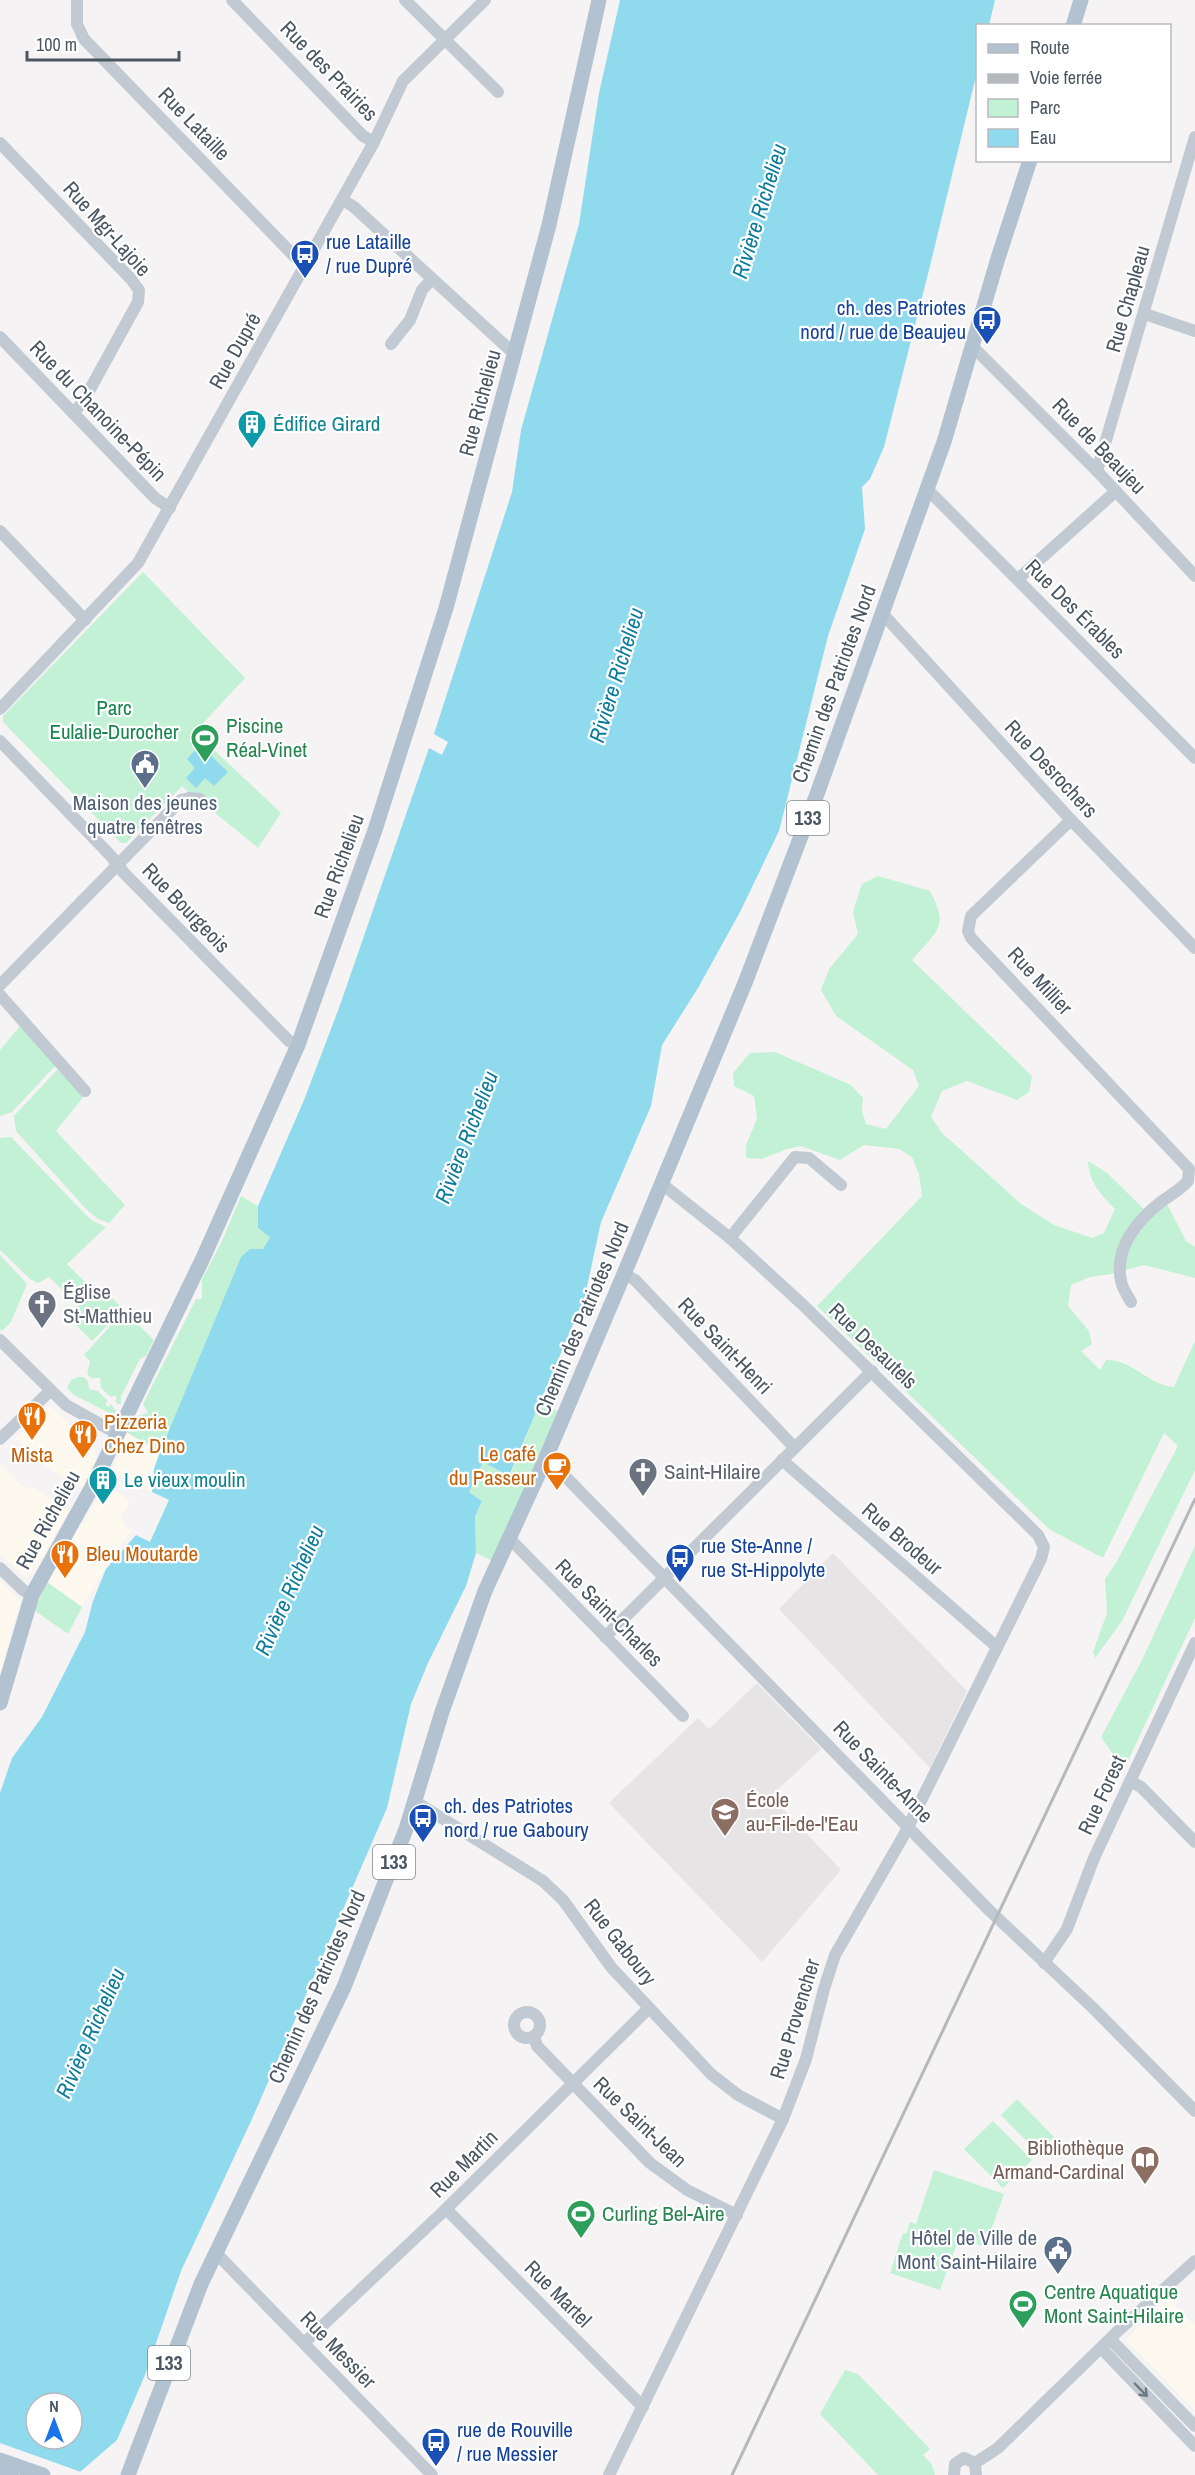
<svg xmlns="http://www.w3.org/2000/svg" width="1195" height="2475" font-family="'Archivo Narrow',sans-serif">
	<rect width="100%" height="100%" fill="#f5f3f3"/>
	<g fill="#fdf9ef">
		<polygon points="48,1407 52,1407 95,1450 96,1459 83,1488 42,1464 15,1438"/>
		<polygon points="126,1432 160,1452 154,1469 151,1493 112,1471"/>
		<polygon points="0,1464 26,1489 30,1486 69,1511 35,1570 27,1578 0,1554"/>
		<polygon points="105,1485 120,1494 121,1493 130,1501 121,1517 124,1526 132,1531 118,1547 82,1607 47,1582 82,1522 84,1522"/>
		<polygon points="0,1580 20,1602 0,1674"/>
		<polygon points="1167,2296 1195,2325 1195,2410 1126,2340"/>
	</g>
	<g fill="#e6e4e5">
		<polygon points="833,1553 967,1691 930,1768 779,1609"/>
		<polygon points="757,1683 821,1749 771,1796 841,1870 762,1962 609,1803 698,1718 709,1729"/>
	</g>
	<g fill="#c3f1d5">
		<polygon points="143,572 245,678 195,732 281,813 258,848 203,803 208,798 190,794 182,786 126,843 121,843 3,722 3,716"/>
		<path d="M 878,876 L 930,891 C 950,928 936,932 912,960 L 1032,1076 L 1029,1092 L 1017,1100 L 967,1081 L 942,1091 L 931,1117 L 942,1133 L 1021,1204 L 1054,1225 L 1092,1238 L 1104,1233 L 1115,1209 C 1101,1194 1089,1183 1088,1161 L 1107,1173 L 1152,1217 L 1167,1204 L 1186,1241 L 1195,1247 L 1195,1278 L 1144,1265 L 1111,1274 L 1090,1277 L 1071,1285 L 1068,1306 L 1089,1331 L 1092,1344 L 1081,1351 L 1100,1370 L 1106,1360 C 1132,1359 1148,1385 1174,1387 L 1195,1341 L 1195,1470 L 1122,1621 L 1095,1658 L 1093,1652 L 1107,1613 L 1105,1579 L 1116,1563 L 1178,1446 L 1164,1433 L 1103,1558 L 1049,1529 L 817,1306 L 922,1196 L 919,1174 L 912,1157 L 899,1149 L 864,1145 L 840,1160 L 801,1146 L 787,1149 L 762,1159 L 746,1158 L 746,1145 L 757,1119 L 754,1096 L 734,1086 L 733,1073 L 750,1053 L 775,1052 L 851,1085 L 863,1098 L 862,1111 L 866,1124 L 886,1129 L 919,1086 L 913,1070 L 836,1016 L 821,990 L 829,969 L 858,934 L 853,912 L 862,884 Z"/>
		<polygon points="20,1026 56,1065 12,1112 0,1116 0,1050"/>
		<polygon points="59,1068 84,1096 56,1131 125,1205 109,1223 98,1219 86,1209 16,1131 14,1116"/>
		<polygon points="11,1137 86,1215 93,1221 106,1227 67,1264 93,1290 76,1301 72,1300 49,1277 38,1283 30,1279 0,1250 0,1138"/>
		<polygon points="241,1196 258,1206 258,1228 270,1236 263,1249 241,1258 160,1452 126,1432 134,1417 148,1413 143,1404 196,1299 202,1299 202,1279 222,1241"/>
		<polygon points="0,1255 27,1284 11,1322 2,1331 0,1329"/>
		<polygon points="104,1290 123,1309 92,1341 67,1316 76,1307"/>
		<path d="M 124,1311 L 154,1340 L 146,1356 L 140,1359 L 121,1396 L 121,1404 L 118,1404 L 115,1401 L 117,1398 L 115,1395 L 111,1397 L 101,1388 L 100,1378 L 91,1378 C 84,1371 90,1368 90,1361 L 84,1355 Z"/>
		<polygon points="78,1377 84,1377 88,1381 89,1389 98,1391 108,1401 105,1404 108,1407 111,1404 117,1413 112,1424 106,1420 109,1413 74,1395 67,1388 71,1380"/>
		<polygon points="539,1405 561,1412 493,1561 476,1553 475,1517 482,1501 469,1492 483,1462 510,1476"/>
		<polygon points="1195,1546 1195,1618 1125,1767 1119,1763 1101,1737 1142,1660"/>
		<polygon points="47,1582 82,1607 68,1634 34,1610"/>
		<polygon points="1017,2099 1054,2137 1038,2153 1001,2115"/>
		<polygon points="993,2121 1032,2160 1003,2188 964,2149"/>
		<polygon points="934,2170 1004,2194 985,2247 959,2238 940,2290 890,2273 903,2233 906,2234 910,2222 916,2224"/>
		<polygon points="845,2370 858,2374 930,2449 923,2455 932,2465 935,2475 878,2475 820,2414"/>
	</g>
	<g fill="#90daee" fill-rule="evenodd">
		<path d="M 620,0 L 995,0 L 989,25 L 978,26 L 977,72 L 929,270 L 884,447 L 870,479 L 862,487 L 865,529 L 828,636 L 779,831 L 740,912 L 698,988 L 662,1045 L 651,1106 L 601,1222 L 585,1296 L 509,1476 L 483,1462 L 469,1492 L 482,1501 L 475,1517 L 476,1553 L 466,1586 L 428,1663 L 411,1704 L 387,1808 L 252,2119 L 181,2271 L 145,2375 L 117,2440 L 80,2472 L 0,2475 L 0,1793 L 12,1758 L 42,1717 L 85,1632 L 93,1601 L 106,1569 L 136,1535 L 150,1542 L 169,1500 L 152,1492 L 154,1469 L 160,1452 L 241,1257 L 250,1249 L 263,1249 L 270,1237 L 258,1228 L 258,1206 L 304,1100 L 339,1008 L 429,748 L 442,755 L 448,742 L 434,734 L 512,492 L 521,430 L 579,224 L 599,93 ZM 36,2403 L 72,2403 L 72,2439 L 36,2439 Z"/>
		<polygon points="200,745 228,772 214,786 205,778 196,788 186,778 195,768 187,759"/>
	</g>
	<polygon fill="#f5f3f3" points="0,2443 84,2473 82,2475 0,2475"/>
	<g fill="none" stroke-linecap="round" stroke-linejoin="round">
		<g stroke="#c1cad2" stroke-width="12">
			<polyline points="77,0 77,24 84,39 295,257 306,263"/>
			<polyline points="232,0 363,136 374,142"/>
			<polyline points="405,0 498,92"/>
			<polyline points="0,143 130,278 139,290 138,302 83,402 73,413"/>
			<polyline points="343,200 354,207 509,349 516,352"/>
			<polyline points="1145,314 1195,331"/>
			<polyline points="0,337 155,498 170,508"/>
			<polyline points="391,344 410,320 422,290 432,279"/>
			<polyline points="972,346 1097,471 1195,576"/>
			<polyline points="1097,471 1195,137"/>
			<polyline points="927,489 1195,758"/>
			<polyline points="0,531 85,620"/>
			<polyline points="1018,579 1116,491"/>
			<polyline points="882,613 1071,820 1195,948"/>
			<polyline points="0,709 138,563 374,142 403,81 485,0"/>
			<polyline points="0,741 111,856 124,873 289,1041 298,1045"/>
			<path d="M 1071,820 L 971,916 L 968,931 L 971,938 L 1189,1169 L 1188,1181 C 1181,1189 1171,1195 1162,1201 C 1138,1220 1114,1248 1121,1281 C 1122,1288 1128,1296 1131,1302"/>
			<polyline points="0,985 181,800 189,798 200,799"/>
			<polyline points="0,995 85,1091"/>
			<polyline points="730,1238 795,1157 809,1158 841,1185"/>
			<polyline points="624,1274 635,1280 794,1447"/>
			<polyline points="0,1340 66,1405 116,1433"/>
			<polyline points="0,1439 50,1391"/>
			<polyline points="545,1460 557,1468 990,1911 1093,2008 1195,2111"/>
			<polyline points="782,1460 997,1647"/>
			<polyline points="508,1537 683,1716"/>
			<polyline points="0,1568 23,1590 32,1595"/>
			<polyline points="605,1637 872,1371"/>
			<polyline points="1130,1781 1141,1787 1195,1842"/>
			<polyline points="416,1802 543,1881 563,1900 611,1967 711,2074 738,2095 783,2119"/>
			<polyline points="1044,1963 1067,1929 1094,1858 1195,1643"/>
			<circle cx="527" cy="2025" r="13"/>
			<polyline points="534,2037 537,2046 650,2163 687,2190 737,2215"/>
			<polyline points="446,2209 643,2407"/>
			<polyline points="216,2253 432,2475"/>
			<polyline points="1110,2339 1195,2426"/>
			<polyline points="304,2343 446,2209 648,2009"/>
			<polyline points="1101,2348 1195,2446"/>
			<polyline points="975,2463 998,2448 1119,2330 1195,2261"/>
			<polyline points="609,2475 783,2119 806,2059 824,1989 835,1955 904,1835 1041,1559 1044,1547 1038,1535 803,1305 730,1238 662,1184"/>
			<polyline points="954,2475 955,2464 964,2458 975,2463 976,2475"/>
		</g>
		<g stroke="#b3c2d1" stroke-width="15">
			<polyline points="1073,26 1081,0"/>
			<polyline points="0,1703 32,1595 91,1489 203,1258 298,1045 375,830 446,608 549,225 599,0"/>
			<polyline points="0,2460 43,2475"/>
			<polyline points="0,2471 11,2475"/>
			<polyline points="128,2475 201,2284 344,1987 406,1829 442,1712 485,1591 545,1460 624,1274 745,983 817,794 944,442 998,258 1030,160"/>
		</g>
		<polyline stroke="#b5b8bd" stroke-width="3" points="732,2475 1195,1499"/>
	</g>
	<defs><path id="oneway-shaft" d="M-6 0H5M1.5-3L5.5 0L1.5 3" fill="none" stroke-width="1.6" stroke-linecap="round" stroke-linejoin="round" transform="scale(1.5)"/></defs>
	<use stroke="#6e7983" href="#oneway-shaft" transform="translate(1141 2390) rotate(46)"/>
	<defs>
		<g id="bus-pin" transform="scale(1.5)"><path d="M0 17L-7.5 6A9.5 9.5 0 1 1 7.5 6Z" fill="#1a4fb4" stroke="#fff"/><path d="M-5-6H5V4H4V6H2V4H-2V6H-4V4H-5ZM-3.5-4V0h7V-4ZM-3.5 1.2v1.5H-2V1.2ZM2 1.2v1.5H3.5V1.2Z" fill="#fff"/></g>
		<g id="building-pin" transform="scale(1.5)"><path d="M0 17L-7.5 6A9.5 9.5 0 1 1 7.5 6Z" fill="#0f9aa8" stroke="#fff"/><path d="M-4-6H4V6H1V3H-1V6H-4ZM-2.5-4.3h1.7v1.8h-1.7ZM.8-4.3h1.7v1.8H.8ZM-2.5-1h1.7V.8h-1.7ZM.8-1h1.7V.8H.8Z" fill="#fff"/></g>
		<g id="stadium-pin" transform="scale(1.5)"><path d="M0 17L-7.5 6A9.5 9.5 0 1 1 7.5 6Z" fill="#2e9e5b" stroke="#fff"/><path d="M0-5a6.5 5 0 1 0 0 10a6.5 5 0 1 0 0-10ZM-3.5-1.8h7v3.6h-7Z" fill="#fff"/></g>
		<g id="civic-pin" transform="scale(1.5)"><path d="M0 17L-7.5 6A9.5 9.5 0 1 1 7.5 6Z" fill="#5c6f8a" stroke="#fff"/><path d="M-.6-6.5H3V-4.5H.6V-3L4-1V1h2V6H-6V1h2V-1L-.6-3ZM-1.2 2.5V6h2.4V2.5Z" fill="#fff"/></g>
		<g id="church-pin" transform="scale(1.5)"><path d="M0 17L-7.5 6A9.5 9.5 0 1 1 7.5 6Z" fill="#6b7280" stroke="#fff"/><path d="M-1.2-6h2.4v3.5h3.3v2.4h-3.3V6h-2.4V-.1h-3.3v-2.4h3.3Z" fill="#fff"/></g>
		<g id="restaurant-pin" transform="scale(1.5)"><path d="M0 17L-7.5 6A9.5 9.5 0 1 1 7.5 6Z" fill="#e8710a" stroke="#fff"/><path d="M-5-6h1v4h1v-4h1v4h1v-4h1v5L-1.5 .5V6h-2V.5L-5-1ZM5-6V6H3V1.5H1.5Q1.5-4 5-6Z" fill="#fff"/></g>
		<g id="cafe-pin" transform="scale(1.5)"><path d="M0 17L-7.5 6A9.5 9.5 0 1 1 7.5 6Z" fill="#e8710a" stroke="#fff"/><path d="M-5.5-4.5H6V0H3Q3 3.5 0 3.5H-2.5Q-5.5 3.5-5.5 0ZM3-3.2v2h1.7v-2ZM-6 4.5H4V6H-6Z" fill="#fff"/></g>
		<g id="school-pin" transform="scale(1.5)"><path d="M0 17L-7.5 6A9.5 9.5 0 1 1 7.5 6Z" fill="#8d6e63" stroke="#fff"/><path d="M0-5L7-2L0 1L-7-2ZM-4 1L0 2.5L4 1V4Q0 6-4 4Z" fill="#fff"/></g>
		<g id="library-pin" transform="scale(1.5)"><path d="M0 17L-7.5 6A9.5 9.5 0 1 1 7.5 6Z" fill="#8d6e63" stroke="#fff"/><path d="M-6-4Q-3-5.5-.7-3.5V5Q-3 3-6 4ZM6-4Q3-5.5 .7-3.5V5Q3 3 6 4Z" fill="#fff"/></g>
	</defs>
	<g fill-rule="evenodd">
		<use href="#bus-pin" x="305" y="254"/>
		<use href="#bus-pin" x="987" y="320"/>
		<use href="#building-pin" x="252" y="424"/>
		<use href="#stadium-pin" x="205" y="738"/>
		<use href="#civic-pin" x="145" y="764"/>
		<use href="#church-pin" x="42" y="1304"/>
		<use href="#restaurant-pin" x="32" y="1416"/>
		<use href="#restaurant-pin" x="83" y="1434"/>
		<use href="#cafe-pin" x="557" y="1466"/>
		<use href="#church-pin" x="643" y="1472"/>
		<use href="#building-pin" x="103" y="1480"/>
		<use href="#restaurant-pin" x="65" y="1554"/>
		<use href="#bus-pin" x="680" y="1558"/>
		<use href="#school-pin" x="725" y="1812"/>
		<use href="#bus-pin" x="423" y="1818"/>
		<use href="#library-pin" x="1145" y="2160"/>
		<use href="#stadium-pin" x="581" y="2214"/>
		<use href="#civic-pin" x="1058" y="2250"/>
		<use href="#stadium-pin" x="1023" y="2304"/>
		<use href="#bus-pin" x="436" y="2442"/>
	</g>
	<g text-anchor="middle" stroke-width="4.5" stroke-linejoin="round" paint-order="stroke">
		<g fill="#fff" stroke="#808990" stroke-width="1.5">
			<rect x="787" y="801" width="42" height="34" rx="4.5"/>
			<rect x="373" y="1845" width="42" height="34" rx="4.5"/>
			<rect x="148" y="2346" width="42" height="34" rx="4.5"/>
		</g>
		<g font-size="20" font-weight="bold" fill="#4a5661">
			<text x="808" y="825">133</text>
			<text x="394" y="1869">133</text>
			<text x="169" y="2370">133</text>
		</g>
		<g font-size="21" fill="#4a5661" stroke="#fff">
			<text transform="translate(329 71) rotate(46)" y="7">Rue des Prairies</text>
			<text transform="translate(194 124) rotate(46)" y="7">Rue Lataille</text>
			<text transform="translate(107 229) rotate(48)" y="7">Rue Mgr-Lajoie</text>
			<text transform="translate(1128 299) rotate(-74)" y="7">Rue Chapleau</text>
			<text transform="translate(235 351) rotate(-61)" y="7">Rue Dupré</text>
			<text transform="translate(480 403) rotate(-75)" y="7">Rue Richelieu</text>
			<text transform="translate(98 411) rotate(46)" y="7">Rue du Chanoine-Pépin</text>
			<text transform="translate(1099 446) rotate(46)" y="7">Rue de Beaujeu</text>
			<text transform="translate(1075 609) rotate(45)" y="7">Rue Des Érables</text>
			<text transform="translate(834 684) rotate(-70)" y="7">Chemin des Patriotes Nord</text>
			<text transform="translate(1051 769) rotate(47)" y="7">Rue Desrochers</text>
			<text transform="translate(339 866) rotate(-70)" y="7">Rue Richelieu</text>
			<text transform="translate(186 908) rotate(46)" y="7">Rue Bourgeois</text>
			<text transform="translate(1040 981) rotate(47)" y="7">Rue Millier</text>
			<text transform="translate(582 1319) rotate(-67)" y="7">Chemin des Patriotes Nord</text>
			<text transform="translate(725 1346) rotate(46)" y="7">Rue Saint-Henri</text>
			<text transform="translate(873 1346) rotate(44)" y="7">Rue Desautels</text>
			<text transform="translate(48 1520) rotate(-61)" y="7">Rue Richelieu</text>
			<text transform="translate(902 1539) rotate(41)" y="7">Rue Brodeur</text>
			<text transform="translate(609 1613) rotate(45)" y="7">Rue Saint-Charles</text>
			<text transform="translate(883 1772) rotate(46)" y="7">Rue Sainte-Anne</text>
			<text transform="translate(1102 1795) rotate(-65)" y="7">Rue Forest</text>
			<text transform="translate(620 1942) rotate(52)" y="7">Rue Gaboury</text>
			<text transform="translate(317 1987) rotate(-66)" y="7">Chemin des Patriotes Nord</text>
			<text transform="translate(795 2019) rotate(-73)" y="7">Rue Provencher</text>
			<text transform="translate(640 2122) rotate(44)" y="7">Rue Saint-Jean</text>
			<text transform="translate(464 2164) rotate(-45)" y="7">Rue Martin</text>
			<text transform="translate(558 2294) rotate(45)" y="7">Rue Martel</text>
			<text transform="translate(338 2350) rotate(46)" y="7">Rue Messier</text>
		</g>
		<g font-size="21" fill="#164399" stroke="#fff" text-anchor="start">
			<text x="326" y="249">rue Lataille<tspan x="326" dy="24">/ rue Dupré</tspan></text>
			<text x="966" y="315" text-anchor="end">ch. des Patriotes<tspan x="966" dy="24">nord / rue de Beaujeu</tspan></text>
			<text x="701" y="1553">rue Ste-Anne /<tspan x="701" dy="24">rue St-Hippolyte</tspan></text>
			<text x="444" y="1813">ch. des Patriotes<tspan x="444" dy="24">nord / rue Gaboury</tspan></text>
			<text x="457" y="2437">rue de Rouville<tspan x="457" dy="24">/ rue Messier</tspan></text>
		</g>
		<g font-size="21" fill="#0d838f" stroke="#fff" text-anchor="start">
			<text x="273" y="431">Édifice Girard</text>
			<text x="124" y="1487">Le vieux moulin</text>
		</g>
		<g font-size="21" fill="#17864f" stroke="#fff">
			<text x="114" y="715">Parc<tspan x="114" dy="24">Eulalie-Durocher</tspan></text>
		</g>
		<g font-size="21" fill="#27864d" stroke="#fff" text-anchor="start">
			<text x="226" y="733">Piscine<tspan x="226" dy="24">Réal-Vinet</tspan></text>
			<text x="602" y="2221">Curling Bel-Aire</text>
			<text x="1044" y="2299">Centre Aquatique<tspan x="1044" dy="24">Mont Saint-Hilaire</tspan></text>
		</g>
		<g font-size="21" fill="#4e5e75" stroke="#fff">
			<text x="145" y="810">Maison des jeunes<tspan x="145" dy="24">quatre fenêtres</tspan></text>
			<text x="1037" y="2245" text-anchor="end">Hôtel de Ville de<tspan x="1037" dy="24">Mont Saint-Hilaire</tspan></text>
		</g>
		<g font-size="21" fill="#5b616d" stroke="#fff" text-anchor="start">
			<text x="63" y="1299">Église<tspan x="63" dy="24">St-Matthieu</tspan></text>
			<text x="664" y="1479">Saint-Hilaire</text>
		</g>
		<g font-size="21" fill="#c56008" stroke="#fff" text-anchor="start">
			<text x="104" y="1429">Pizzeria<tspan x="104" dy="24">Chez Dino</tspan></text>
			<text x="536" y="1461" text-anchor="end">Le café<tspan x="536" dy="24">du Passeur</tspan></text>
			<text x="32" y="1462" text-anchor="middle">Mista</text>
			<text x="86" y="1561">Bleu Moutarde</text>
		</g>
		<g font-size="21" fill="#785e54" stroke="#fff" text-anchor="start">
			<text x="746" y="1807">École<tspan x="746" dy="24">au-Fil-de-l'Eau</tspan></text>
			<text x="1124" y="2155" text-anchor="end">Bibliothèque<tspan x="1124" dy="24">Armand-Cardinal</tspan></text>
		</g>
		<g font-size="22" font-style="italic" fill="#0c7c9b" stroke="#fff">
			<text transform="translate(759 211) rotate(-73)" y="8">Rivière Richelieu</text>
			<text transform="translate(616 675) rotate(-73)" y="8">Rivière Richelieu</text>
			<text transform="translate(466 1137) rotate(-69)" y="8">Rivière Richelieu</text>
			<text transform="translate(289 1590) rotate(-66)" y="8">Rivière Richelieu</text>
			<text transform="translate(90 2033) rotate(-66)" y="8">Rivière Richelieu</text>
		</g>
	</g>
	<rect x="976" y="24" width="195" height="138" fill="#ffffff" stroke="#b7bbc0" stroke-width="1.5"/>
	<rect x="988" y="44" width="30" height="9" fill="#b3c2d1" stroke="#b7bbc0" stroke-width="1.5"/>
	<text x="1030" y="54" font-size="18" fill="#4a5661">Route</text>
	<rect x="988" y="74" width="30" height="9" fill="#b5b8bd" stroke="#b7bbc0" stroke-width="1.5"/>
	<text x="1030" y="84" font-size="18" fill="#4a5661">Voie ferrée</text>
	<rect x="988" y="99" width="30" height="18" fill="#c3f1d5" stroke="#b7bbc0" stroke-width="1.5"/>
	<text x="1030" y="114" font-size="18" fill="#4a5661">Parc</text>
	<rect x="988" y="129" width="30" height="18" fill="#90daee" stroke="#b7bbc0" stroke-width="1.5"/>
	<text x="1030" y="144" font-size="18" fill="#4a5661">Eau</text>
	<g transform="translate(54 2421)"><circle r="28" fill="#ffffff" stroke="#b7bbc0" stroke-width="1.5"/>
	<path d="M0-4.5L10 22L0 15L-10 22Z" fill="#1a73e8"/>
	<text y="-9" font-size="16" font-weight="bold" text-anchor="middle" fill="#4a5661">N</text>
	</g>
	<path d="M27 51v9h152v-9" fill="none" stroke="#4a5661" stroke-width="3"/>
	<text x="36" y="51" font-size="18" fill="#4a5661" stroke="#ffffff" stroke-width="4.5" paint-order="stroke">100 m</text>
</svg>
